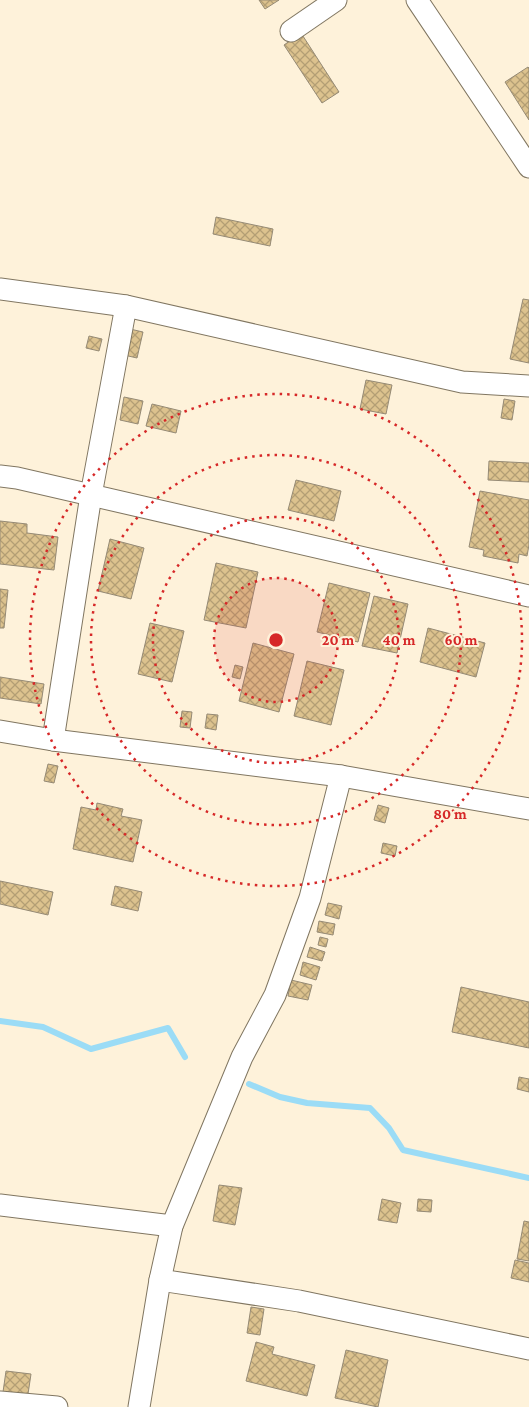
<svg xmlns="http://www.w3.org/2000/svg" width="529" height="1407" font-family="'Crimson Pro',serif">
	<defs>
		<pattern id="building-cross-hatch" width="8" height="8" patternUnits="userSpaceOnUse" patternTransform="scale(1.25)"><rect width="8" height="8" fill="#dcc28e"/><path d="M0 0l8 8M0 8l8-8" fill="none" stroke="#b39e74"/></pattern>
	</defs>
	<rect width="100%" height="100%" fill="#fef2da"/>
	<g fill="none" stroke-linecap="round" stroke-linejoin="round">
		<g stroke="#9bdcf6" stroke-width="6">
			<polyline points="0,1021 43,1027 91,1049 168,1028 185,1057"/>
			<polyline points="249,1084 280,1097 307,1103 370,1108 389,1128 403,1150 529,1178"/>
		</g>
	</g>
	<g fill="url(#building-cross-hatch)" stroke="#958a75">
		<polygon points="259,0 279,0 265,9"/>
		<polygon points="301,33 339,92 322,103 284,45"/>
		<polygon points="528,67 529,68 529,120 505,82"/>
		<polygon points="216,217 273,229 270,246 213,234"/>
		<polygon points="523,299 529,300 529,363 510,359"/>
		<polygon points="130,329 143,332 137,358 124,355"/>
		<polygon points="89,336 102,339 99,351 86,348"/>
		<polygon points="366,380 392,385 386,414 360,409"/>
		<polygon points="124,397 143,401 138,424 120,420"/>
		<polygon points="504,399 515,401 512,420 501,418"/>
		<polygon points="152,404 181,411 176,433 146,426"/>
		<polygon points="489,461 529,463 529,482 488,480"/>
		<polygon points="296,480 341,491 334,521 288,510"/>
		<polygon points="480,491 529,500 529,545 527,556 519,554 518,563 483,556 484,550 469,547"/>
		<polygon points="0,521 27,524 27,533 58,537 54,570 0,564"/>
		<polygon points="110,539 144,548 131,599 98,591"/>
		<polygon points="216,563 258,572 246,628 204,620"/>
		<polygon points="329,583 370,593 358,642 317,632"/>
		<polygon points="0,589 8,590 4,628 0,628"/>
		<polygon points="374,596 408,604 397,653 362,646"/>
		<polygon points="150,623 184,631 172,682 138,674"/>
		<polygon points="428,628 485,643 476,677 420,662"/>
		<polygon points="253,643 294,654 279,712 239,701"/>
		<polygon points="307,661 344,670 331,725 294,716"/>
		<polygon points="235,665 243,667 240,679 232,677"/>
		<polygon points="0,677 44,684 41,704 0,698"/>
		<polygon points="182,711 192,712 190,728 180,727"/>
		<polygon points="207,714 218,715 216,730 205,728"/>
		<polygon points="48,764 58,766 54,783 44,781"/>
		<polygon points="97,803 123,809 121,816 142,820 133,862 73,849 81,807 96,810"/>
		<polygon points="378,805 389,808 385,823 374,820"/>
		<polygon points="383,843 397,846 395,856 381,853"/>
		<polygon points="0,881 53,892 48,915 0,904"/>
		<polygon points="115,886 142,892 138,911 111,905"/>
		<polygon points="328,903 342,906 339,919 325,915"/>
		<polygon points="319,921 335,924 333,935 317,932"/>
		<polygon points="320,937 328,939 326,947 318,945"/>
		<polygon points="310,947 325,952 322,961 307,957"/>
		<polygon points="303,962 320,967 316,980 300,975"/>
		<polygon points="291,980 312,985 308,1000 288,996"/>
		<polygon points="461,987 529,1002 529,1048 452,1032"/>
		<polygon points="519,1077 529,1079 529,1092 517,1089"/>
		<polygon points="219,1185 242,1188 235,1225 213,1221"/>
		<polygon points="382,1199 401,1203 397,1223 378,1220"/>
		<polygon points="418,1199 432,1200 431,1212 417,1211"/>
		<polygon points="524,1221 529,1222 529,1261 517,1259"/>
		<polygon points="515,1260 529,1263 529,1282 511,1278"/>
		<polygon points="251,1307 264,1309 260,1335 247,1333"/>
		<polygon points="256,1342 274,1347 272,1354 315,1365 307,1396 246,1381"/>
		<polygon points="346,1350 388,1360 378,1407 335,1398"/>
		<polygon points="6,1371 31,1374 28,1394 3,1392"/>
	</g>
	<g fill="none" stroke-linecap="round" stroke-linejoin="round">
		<g stroke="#807661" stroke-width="23">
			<g id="minor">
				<polyline points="417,0 529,167"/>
				<polyline points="291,31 336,0"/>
				<polyline points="0,289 126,306 462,382 529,386"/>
				<polyline points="0,476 17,478 529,596"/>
				<polyline points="0,731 53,740 341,776 529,809"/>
				<polyline points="53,740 91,495 126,306"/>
				<polyline points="0,1205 172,1226"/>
				<polyline points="160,1280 299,1301 529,1349"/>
				<polyline points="0,1402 57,1407"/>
				<polyline points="139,1407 160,1280 172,1226 242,1057 275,995 310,898 341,776"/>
			</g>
		</g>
		<use href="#minor" stroke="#fff" stroke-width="21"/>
	</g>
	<circle cx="276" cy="640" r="62" fill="#d62828" fill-opacity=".12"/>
	<g fill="none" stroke="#d62828" stroke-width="2.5" stroke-dasharray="2.5 5">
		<circle cx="276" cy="640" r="62"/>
		<circle cx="276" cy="640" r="123"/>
		<circle cx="276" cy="640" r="185"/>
		<circle cx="276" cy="640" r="246"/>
	</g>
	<circle cx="276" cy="640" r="8" fill="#d62828" stroke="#fef2da" stroke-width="2.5"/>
	<g font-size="15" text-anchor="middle" font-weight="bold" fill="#d62828" stroke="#fef2da" stroke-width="4" stroke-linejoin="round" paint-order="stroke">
		<text x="338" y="645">20 m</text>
		<text x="399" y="645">40 m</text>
		<text x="461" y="645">60 m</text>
		<text x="450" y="819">80 m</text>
	</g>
</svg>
